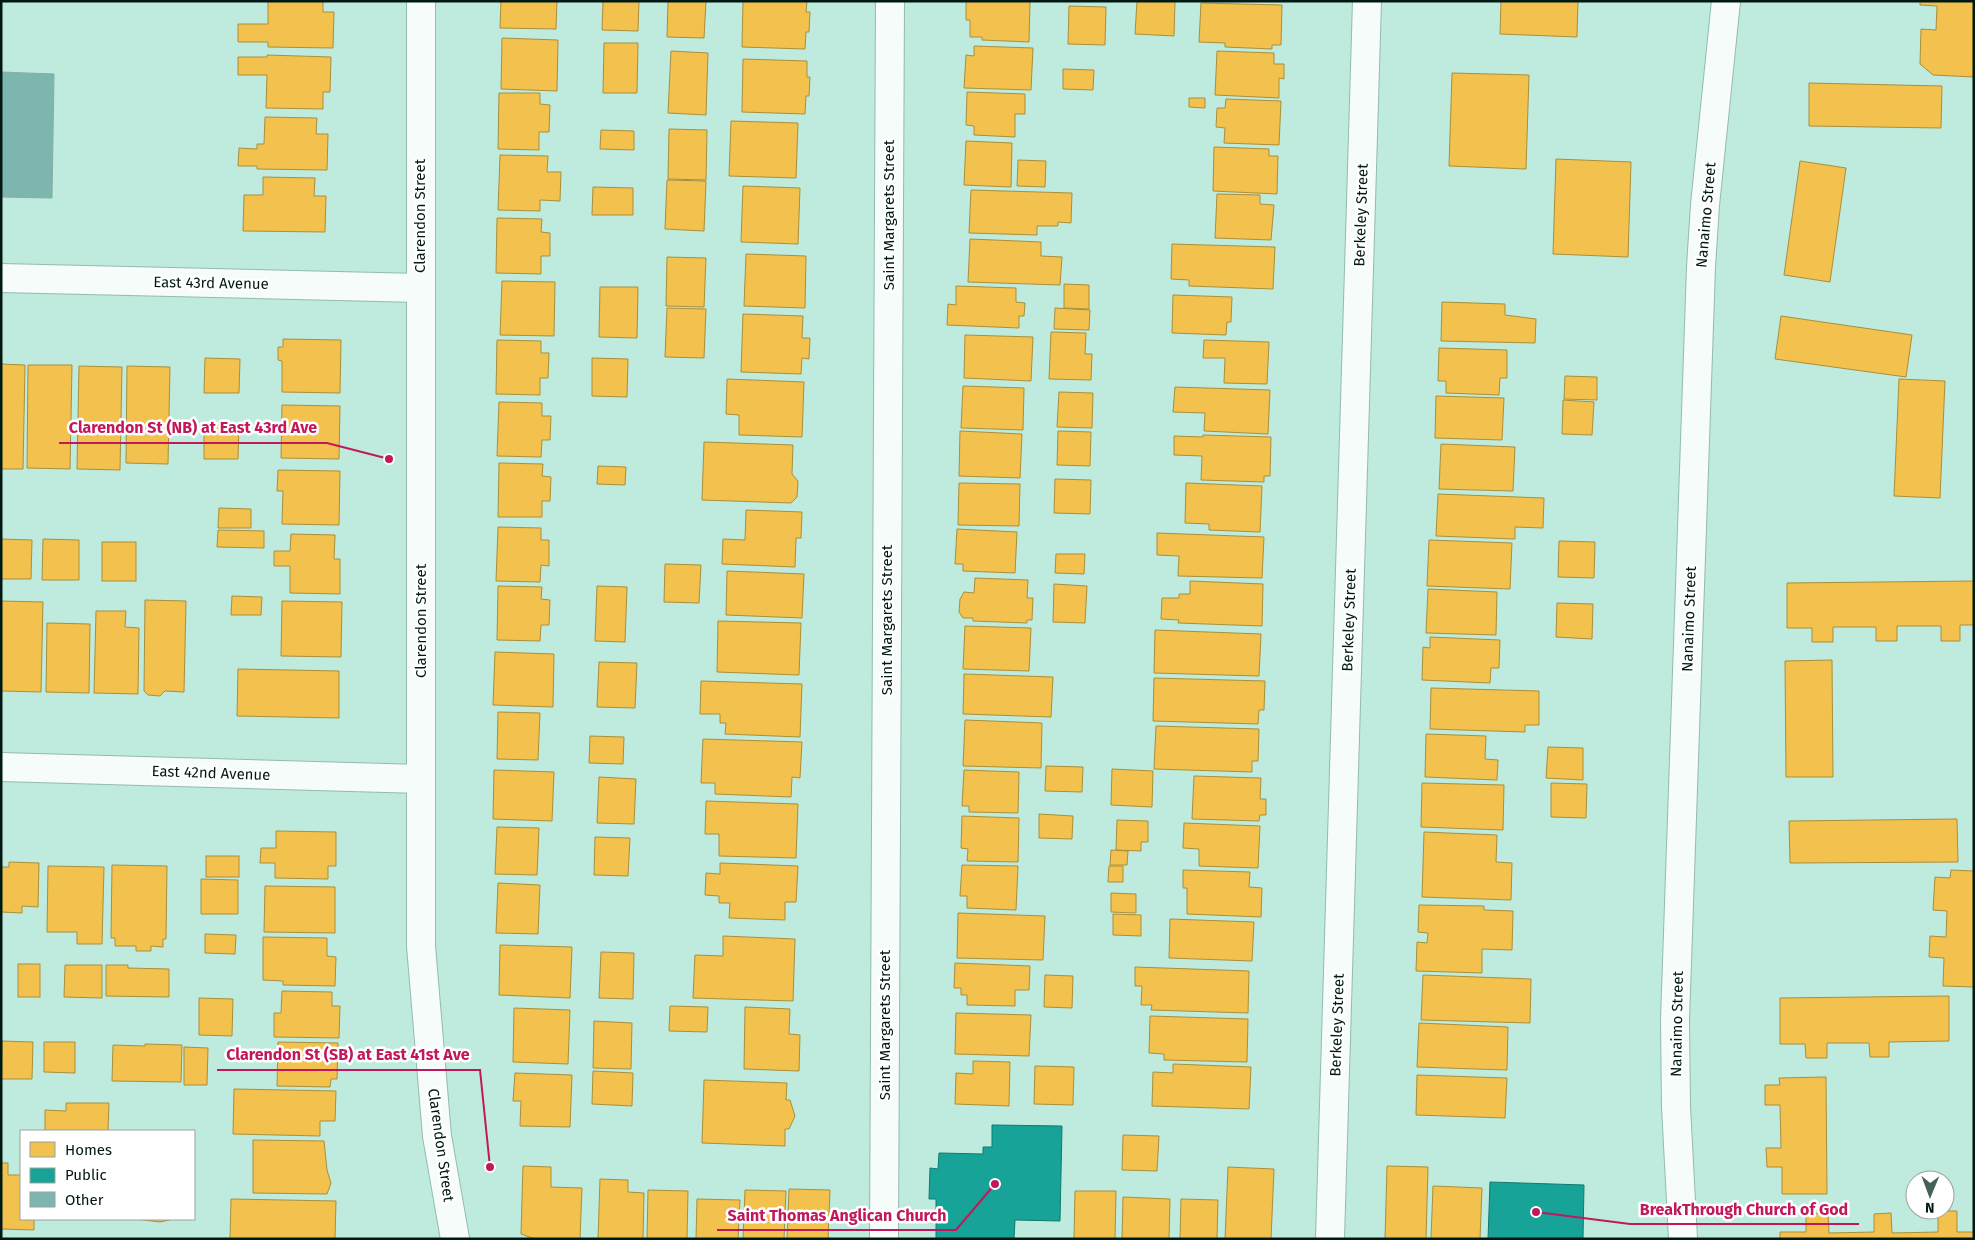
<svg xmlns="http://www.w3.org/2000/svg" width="1975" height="1240" font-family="'Fira Sans',sans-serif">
	<rect width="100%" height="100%" fill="#beebdd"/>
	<g fill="#f2c14e" stroke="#a98f3c">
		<polygon points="268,1 323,1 323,12 334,12 333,48 268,47 268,42 238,42 238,24 268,24"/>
		<polygon points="501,1 557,1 556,29 500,28"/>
		<polygon points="603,1 639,1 638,31 602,30"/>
		<polygon points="668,1 706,1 704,38 667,37"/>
		<polygon points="743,1 807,1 806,12 810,12 809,32 806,32 805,49 742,47"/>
		<polygon points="966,1 1030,1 1029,42 982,40 982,37 970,37 970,20 966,20"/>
		<polygon points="1137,1 1175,1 1174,36 1135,34"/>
		<polygon points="1501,1 1578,1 1577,37 1500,34"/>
		<polygon points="1920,1 1974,1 1974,77 1933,75 1920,64 1921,29 1936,30 1937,6 1920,5"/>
		<polygon points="1201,3 1282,5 1281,45 1272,45 1272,49 1225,47 1225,43 1199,42"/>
		<polygon points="1069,6 1106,7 1105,45 1068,44"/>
		<polygon points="502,38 558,40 557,91 501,89"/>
		<polygon points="604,43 638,43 637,93 603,93"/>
		<polygon points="974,46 1033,48 1031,90 964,88 966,55 974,56"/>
		<polygon points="671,51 708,53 706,115 668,113"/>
		<polygon points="1217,51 1274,53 1274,64 1284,64 1284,79 1279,78 1279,98 1215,95"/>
		<polygon points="267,55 331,57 330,92 323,92 323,109 266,108 267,75 238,75 238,57 267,57"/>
		<polygon points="743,59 807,61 807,77 810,77 809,96 806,96 805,114 742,112"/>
		<polygon points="1063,69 1094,70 1093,90 1063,89"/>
		<polygon points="1452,73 1529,75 1526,169 1449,166"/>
		<polygon points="1809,83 1942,86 1941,128 1809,126"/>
		<polygon points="967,92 1025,94 1025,114 1015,114 1015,137 974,135 974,126 966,125"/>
		<polygon points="499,93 540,93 540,104 550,105 549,132 539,132 539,150 498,149"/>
		<polygon points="1189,98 1205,98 1205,108 1189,107"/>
		<polygon points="1226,99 1281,101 1279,145 1224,143 1225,128 1216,127 1217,108 1225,108"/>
		<polygon points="265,117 317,118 316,134 328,134 327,170 257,169 257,166 238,166 239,148 257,149 257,144 264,144"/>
		<polygon points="731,121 798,123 796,178 729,176"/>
		<polygon points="669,129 707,130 706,180 668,179"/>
		<polygon points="601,130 634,131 634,150 600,149"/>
		<polygon points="966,141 1012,143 1011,187 964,185"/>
		<polygon points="1214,147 1269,149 1269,156 1278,156 1277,194 1213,191"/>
		<polygon points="500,155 548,156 547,172 561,172 560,201 540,200 540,211 498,210"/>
		<polygon points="1556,159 1631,162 1628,257 1553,254"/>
		<polygon points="1018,160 1046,161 1045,187 1017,186"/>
		<polygon points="1800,161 1846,168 1830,282 1784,275"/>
		<polygon points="263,177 315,178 314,196 326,196 325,232 243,231 244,195 263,195"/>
		<polygon points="667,180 706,181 704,231 665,229"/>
		<polygon points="743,186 800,188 798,244 741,242"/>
		<polygon points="593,187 633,188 633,215 592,215"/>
		<polygon points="971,190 1072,193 1071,223 1058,222 1058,226 1037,226 1037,235 969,233"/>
		<polygon points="1217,194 1260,195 1260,204 1274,205 1271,240 1215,238"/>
		<polygon points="497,218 542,219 541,232 550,233 550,256 541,256 541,274 496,273"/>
		<polygon points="970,239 1041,242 1041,256 1062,257 1060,285 968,282"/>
		<polygon points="1172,244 1275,247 1273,289 1189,286 1189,280 1171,279"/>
		<polygon points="746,254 806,256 805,308 744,306"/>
		<polygon points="667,257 706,258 704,307 666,306"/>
		<polygon points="502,281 555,282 554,336 500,335"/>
		<polygon points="1064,284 1089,285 1089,309 1064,308"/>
		<polygon points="956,286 1016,288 1016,302 1025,303 1024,316 1019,316 1019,328 947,325 948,304 956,305"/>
		<polygon points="600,287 638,287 637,338 599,337"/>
		<polygon points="1173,295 1232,297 1231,322 1227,322 1226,335 1172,333"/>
		<polygon points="1442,302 1505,304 1505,315 1536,319 1535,343 1441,341"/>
		<polygon points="667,308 706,309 704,358 665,357"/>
		<polygon points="1055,308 1090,310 1089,330 1054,329"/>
		<polygon points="743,314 803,316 802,338 810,338 809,359 802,358 801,374 741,372"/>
		<polygon points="1781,316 1912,335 1906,377 1775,359"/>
		<polygon points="1051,332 1086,333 1085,354 1092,354 1091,380 1049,379"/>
		<polygon points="965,335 1033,337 1031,381 964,378"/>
		<polygon points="283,339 341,340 340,393 282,392 282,361 278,360 278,347 283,347"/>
		<polygon points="497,340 541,341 541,353 549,353 548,378 540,378 540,395 496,394"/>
		<polygon points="1204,340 1269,342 1267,384 1224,383 1225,358 1203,358"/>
		<polygon points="1439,348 1507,350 1507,378 1500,378 1499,395 1446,393 1446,381 1438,381"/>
		<polygon points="205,358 240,359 239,393 204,393"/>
		<polygon points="592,358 628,359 627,397 592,396"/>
		<polygon points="1,364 25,365 23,469 1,469"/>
		<polygon points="28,365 72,365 70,469 27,468"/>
		<polygon points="79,366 122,367 120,470 77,469"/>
		<polygon points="127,366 170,367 168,464 126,463"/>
		<polygon points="1565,376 1597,377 1597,400 1564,399"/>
		<polygon points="727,379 804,382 802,437 739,435 739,415 726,414"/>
		<polygon points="1899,379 1945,381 1940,498 1894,496"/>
		<polygon points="963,386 1024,388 1023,430 961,428"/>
		<polygon points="1175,387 1270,390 1268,434 1204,431 1205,413 1173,412"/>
		<polygon points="1059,392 1093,393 1092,428 1057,427"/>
		<polygon points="1436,396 1504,398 1502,440 1435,438"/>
		<polygon points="1563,400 1594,402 1592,435 1562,434"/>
		<polygon points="499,402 542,403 542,416 551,416 550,440 542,440 541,457 497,456"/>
		<polygon points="282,405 340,406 339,459 281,458"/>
		<polygon points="204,424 239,425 238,459 204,459"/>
		<polygon points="960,431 1022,434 1020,478 959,476"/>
		<polygon points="1058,431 1091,432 1090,466 1057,465"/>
		<polygon points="1203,435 1271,437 1270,476 1264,476 1264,482 1201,480 1202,456 1174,455 1174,436 1203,437"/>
		<polygon points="704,442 793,445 792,474 798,481 797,497 791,503 702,500"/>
		<polygon points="1441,444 1515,447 1513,491 1439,489"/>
		<polygon points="499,463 543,464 542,476 551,477 550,501 542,501 542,517 498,517"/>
		<polygon points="598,466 626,467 625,485 597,484"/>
		<polygon points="278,470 340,471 339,525 282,524 283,491 277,491"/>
		<polygon points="1055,479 1091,480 1090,514 1054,513"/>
		<polygon points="959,483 1020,484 1019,526 958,525"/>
		<polygon points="1186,483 1262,486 1260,532 1209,530 1209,524 1185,523"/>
		<polygon points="1438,494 1544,498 1543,528 1515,527 1515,539 1436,536"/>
		<polygon points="219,508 251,509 251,528 218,528"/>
		<polygon points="746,510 802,512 801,538 796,538 795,567 722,564 723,539 745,540"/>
		<polygon points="498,527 541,528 541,540 549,540 549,566 541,565 540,582 496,581"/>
		<polygon points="957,529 1017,532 1015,573 963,571 963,564 955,564"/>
		<polygon points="218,530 264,531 264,548 217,547"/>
		<polygon points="1157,533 1264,537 1262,578 1178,576 1179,556 1157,555"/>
		<polygon points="291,534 335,535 334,559 340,559 340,594 290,593 290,566 274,566 274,551 290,551"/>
		<polygon points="1,539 32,540 31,579 1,579"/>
		<polygon points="43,539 79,540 79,580 42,580"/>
		<polygon points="1429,540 1512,543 1510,589 1427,586"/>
		<polygon points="1559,541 1595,542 1594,578 1558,577"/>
		<rect x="102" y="542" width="34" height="39"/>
		<polygon points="1056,554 1085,554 1084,574 1055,573"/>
		<polygon points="665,564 701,565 699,603 664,602"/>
		<polygon points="727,571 804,574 802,618 726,615"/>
		<polygon points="975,578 1028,580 1027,598 1033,598 1032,620 1027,620 1027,623 973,621 973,618 963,618 959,612 960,599 964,592 974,593"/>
		<polygon points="1190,581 1263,584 1262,626 1178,623 1179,620 1161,619 1162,598 1179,598 1179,594 1190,594"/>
		<polygon points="1974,581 1974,625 1960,625 1960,641 1941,641 1941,626 1897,626 1897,641 1876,641 1876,627 1833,627 1833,642 1812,642 1812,628 1787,628 1787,583"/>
		<polygon points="1054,584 1087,586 1085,623 1053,622"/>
		<polygon points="498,586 542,587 541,599 550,600 549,625 541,625 540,641 497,640"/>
		<polygon points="597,586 627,587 625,642 595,641"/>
		<polygon points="1428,589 1497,592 1496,635 1426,633"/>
		<polygon points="232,596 262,597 261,615 231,615"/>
		<polygon points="145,600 186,601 184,692 165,691 160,696 148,695 144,691"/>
		<polygon points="1,601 43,602 41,692 1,691"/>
		<polygon points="282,601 342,602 341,657 281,656"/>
		<polygon points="1557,603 1593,604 1592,639 1556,637"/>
		<polygon points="96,611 126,611 125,627 139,628 138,694 94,693"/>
		<polygon points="718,621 801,623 799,675 717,672"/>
		<polygon points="47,623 90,624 89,693 46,692"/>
		<polygon points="965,626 1031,628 1029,671 963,669"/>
		<polygon points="1155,630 1261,634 1259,676 1154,673"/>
		<polygon points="1430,637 1500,640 1499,668 1491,668 1490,683 1422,680 1423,647 1430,648"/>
		<polygon points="495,652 554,654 553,707 493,705"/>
		<polygon points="1832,660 1833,777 1786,777 1785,661"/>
		<polygon points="599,662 637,663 635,708 597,707"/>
		<polygon points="238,669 339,671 339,718 237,716"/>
		<polygon points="964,674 1053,677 1051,717 963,714"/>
		<polygon points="1154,678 1265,681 1264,710 1259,710 1258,724 1153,721"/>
		<polygon points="701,681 802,684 800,737 725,734 726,723 720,723 720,714 700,714"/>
		<polygon points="1431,688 1539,691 1539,725 1525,725 1525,732 1430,729"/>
		<polygon points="498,712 540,713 538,760 497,759"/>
		<polygon points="965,720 1042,723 1041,768 963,766"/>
		<polygon points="1156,726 1259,729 1258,761 1252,761 1252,772 1154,769"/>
		<polygon points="1426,734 1486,736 1485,759 1498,760 1497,780 1425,777"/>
		<polygon points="590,736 624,737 623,764 589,763"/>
		<polygon points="703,739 802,742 800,778 792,777 791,797 715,794 715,783 701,783"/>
		<polygon points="1548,747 1583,748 1583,780 1546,778"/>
		<polygon points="1046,766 1083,767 1082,792 1045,791"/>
		<polygon points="1112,769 1153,771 1152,807 1111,805"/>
		<polygon points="494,770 554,772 552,821 493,819"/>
		<polygon points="964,770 1019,772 1018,813 969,812 969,806 962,806"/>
		<polygon points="1194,776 1261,778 1260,799 1266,799 1266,815 1260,815 1259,821 1192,819"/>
		<polygon points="599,777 636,779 634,824 597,823"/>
		<polygon points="1422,783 1504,785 1503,830 1421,827"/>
		<polygon points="1551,783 1587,784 1586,818 1551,817"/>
		<polygon points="706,801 798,804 796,858 719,856 719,834 705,834"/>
		<polygon points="1039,814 1073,816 1072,839 1039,838"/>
		<polygon points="962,816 1019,818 1018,862 967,861 968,849 961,848"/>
		<polygon points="1957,819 1958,862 1790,863 1789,821"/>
		<polygon points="1117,820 1148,821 1148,842 1141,842 1141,851 1116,850"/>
		<polygon points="1184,823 1260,826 1258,868 1199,866 1199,849 1183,848"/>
		<polygon points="497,827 539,828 537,875 495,874"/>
		<polygon points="276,831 336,832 336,866 328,866 328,879 275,878 275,863 260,863 261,848 276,848"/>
		<polygon points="1424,832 1497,835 1496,862 1512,863 1511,900 1422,897"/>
		<polygon points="595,837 630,838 628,876 594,875"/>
		<polygon points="1111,850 1128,851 1127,865 1110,865"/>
		<rect x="206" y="856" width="33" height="21"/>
		<polygon points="9,862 39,863 38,907 22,906 22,913 1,912 1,867 9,867"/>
		<polygon points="720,863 798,866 796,902 785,902 785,920 729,918 730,903 719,903 719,896 705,895 706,873 720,874"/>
		<polygon points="112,865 167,866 166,939 163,939 163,947 151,946 151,951 136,951 136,946 115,946 115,938 111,938"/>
		<polygon points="962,865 1018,866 1016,910 967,908 967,896 960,896"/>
		<polygon points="48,866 104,867 102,944 77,944 77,932 47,932"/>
		<polygon points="1109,866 1123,866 1123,882 1108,882"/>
		<polygon points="1183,870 1250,872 1249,887 1262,888 1261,917 1187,914 1187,888 1183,888"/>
		<polygon points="1951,870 1974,871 1974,987 1943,986 1944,958 1929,957 1930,936 1946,937 1947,911 1933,910 1935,877 1950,878"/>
		<polygon points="201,879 238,880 238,914 201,914"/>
		<polygon points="498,883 540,885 538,934 496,933"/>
		<polygon points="265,886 335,887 335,933 264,932"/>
		<polygon points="1111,893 1136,894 1136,913 1111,912"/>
		<polygon points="1419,905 1484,906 1484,910 1513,911 1512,950 1482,949 1482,973 1416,971 1417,942 1427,943 1428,933 1418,932"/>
		<polygon points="958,913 1045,916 1043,960 957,958"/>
		<polygon points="1113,914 1141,915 1141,936 1113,935"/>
		<polygon points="1170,919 1254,922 1252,961 1169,958"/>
		<polygon points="205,934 236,935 235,954 205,953"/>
		<polygon points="723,936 795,939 793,1001 693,998 695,955 723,956"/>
		<polygon points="263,937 327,938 327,956 336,957 335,986 283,985 283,981 263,980"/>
		<polygon points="500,945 572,947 570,998 499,995"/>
		<polygon points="601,952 634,953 633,999 599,998"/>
		<polygon points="955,963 1030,966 1029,990 1015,990 1015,1006 967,1005 967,995 961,995 961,988 954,988"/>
		<rect x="18" y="964" width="22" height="33"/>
		<polygon points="65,965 102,965 102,998 64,997"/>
		<polygon points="106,965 128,965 128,968 169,969 169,997 106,996"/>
		<polygon points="1135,967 1249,971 1248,1013 1151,1010 1152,1005 1141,1005 1142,986 1135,986"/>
		<polygon points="1045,975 1073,976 1072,1008 1044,1007"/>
		<polygon points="1423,975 1531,979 1530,1023 1421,1020"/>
		<polygon points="282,991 332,992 332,1006 340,1006 339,1038 274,1037 274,1013 281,1013"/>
		<polygon points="1949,996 1949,1041 1889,1042 1889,1057 1870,1057 1869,1043 1827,1043 1827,1058 1806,1058 1805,1044 1780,1044 1780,998"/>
		<polygon points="199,998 233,999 232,1036 199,1035"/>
		<polygon points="670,1006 708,1007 707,1032 669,1031"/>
		<polygon points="745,1007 790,1009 789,1034 800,1035 799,1071 744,1069"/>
		<polygon points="514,1008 570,1010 568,1064 513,1062"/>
		<polygon points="956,1013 1031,1015 1029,1056 955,1054"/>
		<polygon points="1150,1016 1248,1019 1247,1062 1164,1060 1164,1054 1149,1053"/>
		<polygon points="594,1021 632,1023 631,1069 593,1068"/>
		<polygon points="1419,1023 1508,1027 1507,1070 1417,1067"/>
		<polygon points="2,1041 33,1042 32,1079 1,1079"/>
		<polygon points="44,1042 75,1042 75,1073 44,1072"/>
		<polygon points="278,1042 338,1043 337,1079 331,1079 330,1087 277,1086"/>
		<polygon points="145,1044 182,1045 181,1082 112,1081 113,1045 145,1046"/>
		<polygon points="184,1047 208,1048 207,1085 184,1085"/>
		<polygon points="973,1061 1010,1062 1009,1106 955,1104 956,1073 973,1074"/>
		<polygon points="1173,1064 1251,1067 1249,1109 1152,1106 1153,1072 1173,1073"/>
		<polygon points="1035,1066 1074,1067 1073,1105 1034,1104"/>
		<polygon points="593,1071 633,1073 632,1106 592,1104"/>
		<polygon points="515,1073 572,1075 570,1127 520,1126 521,1101 513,1101"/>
		<polygon points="1417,1075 1507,1078 1505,1118 1416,1115"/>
		<polygon points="1826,1077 1827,1194 1782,1194 1782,1167 1767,1167 1766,1148 1781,1148 1780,1105 1765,1105 1765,1085 1780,1085 1779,1078"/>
		<polygon points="704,1080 787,1083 786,1100 790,1100 795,1116 789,1129 785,1129 785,1146 702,1143"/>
		<polygon points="234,1089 336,1091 335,1121 320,1121 320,1136 233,1134"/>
		<polygon points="66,1103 109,1103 108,1131 45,1131 45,1110 66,1111"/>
		<polygon points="1123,1135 1159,1136 1157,1171 1122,1170"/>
		<polygon points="253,1140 324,1141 327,1170 331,1183 327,1194 253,1193"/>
		<polygon points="1,1163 8,1163 8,1175 21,1175 21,1219 34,1219 34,1230 1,1229"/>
		<polygon points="523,1166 551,1167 551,1187 582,1188 580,1239 535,1239 521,1234"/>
		<polygon points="1387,1166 1428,1167 1426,1239 1385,1239"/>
		<polygon points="1228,1167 1274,1169 1271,1239 1225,1239"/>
		<polygon points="600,1179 628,1180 628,1192 644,1193 643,1239 598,1239"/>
		<polygon points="1433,1186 1482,1188 1480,1239 1431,1239"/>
		<polygon points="789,1189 830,1190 828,1239 787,1239"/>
		<polygon points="648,1190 688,1191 687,1239 647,1239"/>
		<polygon points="745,1190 786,1191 784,1239 743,1239"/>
		<polygon points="1075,1191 1116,1191 1115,1239 1074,1239"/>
		<polygon points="1123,1197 1170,1199 1169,1239 1122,1239"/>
		<polygon points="231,1199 336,1201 335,1239 230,1239"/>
		<polygon points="697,1199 740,1200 738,1239 696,1239"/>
		<polygon points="1181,1199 1218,1200 1217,1239 1180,1239"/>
		<polygon points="1938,1211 1957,1211 1957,1232 1974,1232 1974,1239 1780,1239 1780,1232 1806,1232 1806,1214 1828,1213 1829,1233 1874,1232 1874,1214 1891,1213 1892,1233 1938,1232"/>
		<polygon points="136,1219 174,1219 160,1222"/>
	</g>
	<g fill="#17a398" stroke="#107a70">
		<polygon points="992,1125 1062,1126 1060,1221 1015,1220 1014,1239 936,1239 936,1199 929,1199 930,1168 938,1169 939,1153 983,1154 983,1147 992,1147"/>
		<polygon points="1490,1182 1584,1185 1583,1239 1488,1239"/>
	</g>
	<polygon fill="#7db6af" stroke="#87aea7" points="1,72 54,74 52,198 1,197"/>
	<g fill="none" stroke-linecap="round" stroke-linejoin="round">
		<g stroke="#95baaf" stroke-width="30">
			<g id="minor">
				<polyline points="1,278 420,288"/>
				<polyline points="1,767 421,779"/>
				<polyline points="884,1239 890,1"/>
				<polyline points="1330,1239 1367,1"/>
				<polyline points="1683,1239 1676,1107 1675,1020 1701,267 1705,205 1726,1"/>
			</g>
		</g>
		<g stroke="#95baaf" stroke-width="30">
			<polyline id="tertiary" points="421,1 421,946 437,1136 455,1239"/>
		</g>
		<use href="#minor" stroke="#f5fcfa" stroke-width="28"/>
		<use href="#tertiary" stroke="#f5fcfa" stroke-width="28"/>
	</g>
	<g text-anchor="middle" stroke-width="5" stroke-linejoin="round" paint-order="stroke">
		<g font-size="15" fill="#001912" stroke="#fff">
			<text transform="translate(889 215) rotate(-90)" y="5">Saint Margarets Street</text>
			<text transform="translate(1361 215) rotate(-88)" y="5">Berkeley Street</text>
			<text transform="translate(1706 215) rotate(-85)" y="5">Nanaimo Street</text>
			<text transform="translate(420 216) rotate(-90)" y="5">Clarendon Street</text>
			<text transform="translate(211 283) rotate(1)" y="5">East 43rd Avenue</text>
			<text transform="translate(1689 619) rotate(-88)" y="5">Nanaimo Street</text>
			<text transform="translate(887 620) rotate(-90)" y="5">Saint Margarets Street</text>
			<text transform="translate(1349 620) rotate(-88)" y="5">Berkeley Street</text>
			<text transform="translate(421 621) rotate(-90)" y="5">Clarendon Street</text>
			<text transform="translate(211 773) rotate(2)" y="5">East 42nd Avenue</text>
			<text transform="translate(1677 1024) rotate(-89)" y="5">Nanaimo Street</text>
			<text transform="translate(885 1025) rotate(-90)" y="5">Saint Margarets Street</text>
			<text transform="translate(1337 1025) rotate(-88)" y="5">Berkeley Street</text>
			<text transform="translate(441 1145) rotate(82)" y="5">Clarendon Street</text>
		</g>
	</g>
	<path fill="none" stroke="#c2185b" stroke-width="2" d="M389 459L327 443H59M490 1167L480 1070H217M1536 1212L1630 1224H1859M995 1184L956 1230H717"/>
	<g fill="#c2185b" stroke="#fff" stroke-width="2">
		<circle cx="389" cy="459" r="5"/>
		<circle cx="490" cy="1167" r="5"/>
		<circle cx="1536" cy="1212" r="5"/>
		<circle cx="995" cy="1184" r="5"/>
	</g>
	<g font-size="16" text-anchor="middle" font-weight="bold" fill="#c2185b" stroke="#fff" stroke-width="5" stroke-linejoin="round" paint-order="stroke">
		<text x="193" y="433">Clarendon St (NB) at East 43rd Ave</text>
		<text x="348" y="1060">Clarendon St (SB) at East 41st Ave</text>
		<text x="1744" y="1215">BreakThrough Church of God</text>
		<text x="837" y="1221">Saint Thomas Anglican Church</text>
	</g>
	<rect width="1975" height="1240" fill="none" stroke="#001912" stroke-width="5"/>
	<rect x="20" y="1130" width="175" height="90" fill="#ffffff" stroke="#99a3a0"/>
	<rect x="30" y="1142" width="25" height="15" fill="#f2c14e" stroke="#99a3a0"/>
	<text x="65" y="1155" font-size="15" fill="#001912">Homes</text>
	<rect x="30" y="1168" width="25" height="15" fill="#17a398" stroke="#99a3a0"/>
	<text x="65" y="1180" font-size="15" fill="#001912">Public</text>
	<rect x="30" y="1192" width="25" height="15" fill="#7db6af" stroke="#99a3a0"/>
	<text x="65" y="1205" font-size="15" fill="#001912">Other</text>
	<g transform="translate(1930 1195) rotate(181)"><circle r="24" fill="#ffffff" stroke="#99a3a0"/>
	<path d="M0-4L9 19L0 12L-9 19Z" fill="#426259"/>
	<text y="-8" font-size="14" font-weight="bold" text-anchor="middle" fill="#001912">N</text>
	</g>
</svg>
